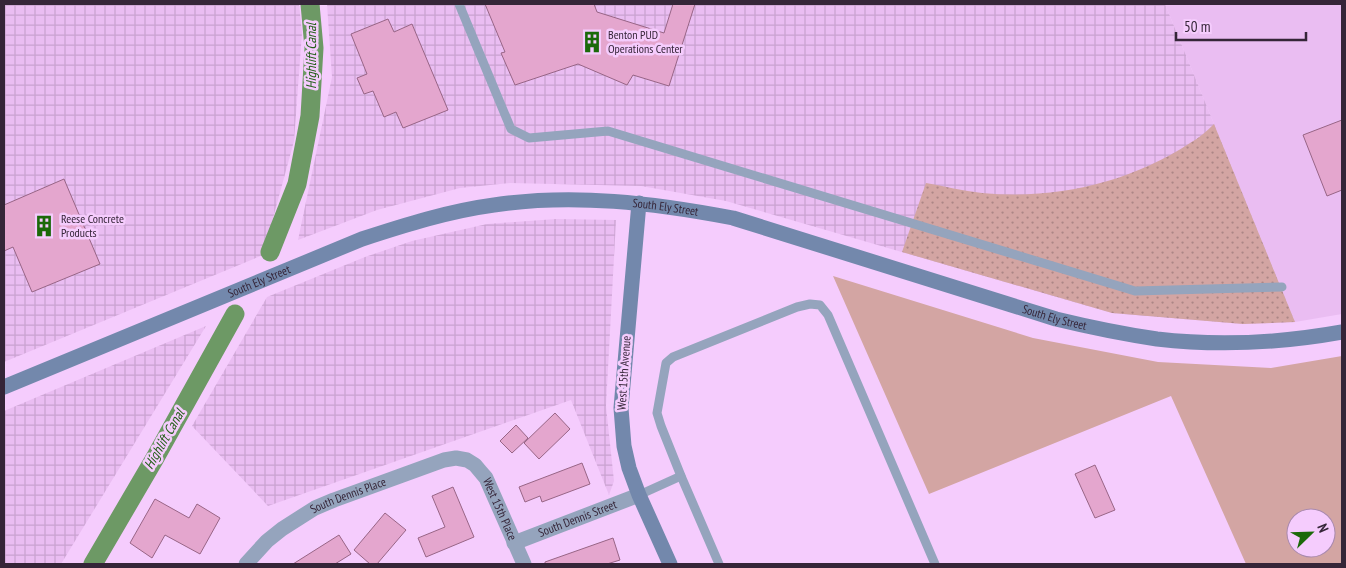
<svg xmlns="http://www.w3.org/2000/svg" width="1346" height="568" font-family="'PT Sans Narrow',sans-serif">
	<defs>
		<pattern id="industrial-grid" width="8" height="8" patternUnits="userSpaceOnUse" patternTransform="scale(1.25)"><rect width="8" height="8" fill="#eabdf2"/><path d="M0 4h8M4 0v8" fill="none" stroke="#c9a2d0"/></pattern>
		<pattern id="park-dots" width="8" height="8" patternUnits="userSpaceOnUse" patternTransform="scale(1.25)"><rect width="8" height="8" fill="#d3a5a3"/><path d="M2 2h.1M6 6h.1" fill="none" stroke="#ac8686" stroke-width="1.8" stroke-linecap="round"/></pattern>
	</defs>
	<rect width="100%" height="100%" fill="#f5ccfd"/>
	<polygon fill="#eabdf2" points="1165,4 1342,4 1342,314 1295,322"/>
	<g fill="url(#industrial-grid)">
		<polygon points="4,4 299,4 302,33 294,141 263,255 4,362"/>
		<polygon points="327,4 1165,4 1295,322 1243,324 1112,313 726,201 641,186 510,183 460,188 377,210 298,240 332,77"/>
		<polygon points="556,219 616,220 606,406 614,481 609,495 571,400 268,506 192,426 267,297 365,257 412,241 487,224"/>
		<polygon points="206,326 61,564 4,564 4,411"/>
	</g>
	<path fill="#d3a5a3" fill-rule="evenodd" d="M 833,276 L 1033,338 L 1158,362 L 1271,368 L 1342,356 L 1342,564 L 1246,564 L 1171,396 L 929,494 ZM 1296,518 L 1326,518 L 1326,548 L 1296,548 Z"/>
	<path fill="url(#park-dots)" d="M 1214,124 L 1295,322 L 1243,324 L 1112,313 L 902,252 L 926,183 C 944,186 963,191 982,193 C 1055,200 1129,183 1190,143 C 1199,138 1207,131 1214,124 Z"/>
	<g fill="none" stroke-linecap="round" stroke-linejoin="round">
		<g stroke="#6d9965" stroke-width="19">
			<polyline points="270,252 297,184 310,116 314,48 310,4"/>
			<polyline points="93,564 155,458 235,314"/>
		</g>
	</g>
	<g fill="#e4a6ce" stroke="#986586">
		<polygon points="485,4 594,4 597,12 664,33 673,4 695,4 669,86 633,75 627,85 578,64 515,85 501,53 505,52"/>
		<polygon points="388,19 394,32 412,24 448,110 403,128 396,112 384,117 373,91 364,94 357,78 367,74 351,34"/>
		<polygon points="1342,120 1342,190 1327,196 1303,135"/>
		<polygon points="64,179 100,264 32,292 13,247 4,251 4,205"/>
		<polygon points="555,413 570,429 539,459 524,443"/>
		<polygon points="516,425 528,438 512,453 500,441"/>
		<polygon points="582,463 590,484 542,502 540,496 525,502 519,487"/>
		<polygon points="1095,465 1115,510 1095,518 1075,474"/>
		<polygon points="453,487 474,537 426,557 418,538 445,527 432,496"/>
		<polygon points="155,499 189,518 197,504 220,518 200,554 165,535 152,558 130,543"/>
		<polygon points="385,513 406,530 377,564 370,564 354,550"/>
		<polygon points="339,535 351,554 335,564 293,564"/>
		<polygon points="613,538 620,560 607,564 545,564 545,562"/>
	</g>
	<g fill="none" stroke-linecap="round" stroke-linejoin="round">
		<g stroke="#95a4bd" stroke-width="9">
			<polyline points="459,4 511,129 529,138 608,131 1135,291 1282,287"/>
			<polyline points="639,495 681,476"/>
			<polyline points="719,564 681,476 661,426 657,413 666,363 673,357 797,307 810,304 820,305 828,315 935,564"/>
		</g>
		<g stroke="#95a4bd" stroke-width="15">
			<path id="s1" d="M 514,543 L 639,495"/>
			<path id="s2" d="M 246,564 L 267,541 L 282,529 L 315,508 L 334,500 L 444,460 L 456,458 L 467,460 L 475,465 L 480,471 L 486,478 L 524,564"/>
		</g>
		<g stroke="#7388ac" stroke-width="15">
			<polyline points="639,203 621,408 624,446 629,468 639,495 670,564"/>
			<path id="s3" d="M 4,387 L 362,239 C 405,225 449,211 494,205 C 574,193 654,203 733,218 L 1056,319 C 1089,327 1123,334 1157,339 C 1218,346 1281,343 1342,332"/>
		</g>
	</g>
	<defs>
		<g id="building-bare" transform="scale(1.725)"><path d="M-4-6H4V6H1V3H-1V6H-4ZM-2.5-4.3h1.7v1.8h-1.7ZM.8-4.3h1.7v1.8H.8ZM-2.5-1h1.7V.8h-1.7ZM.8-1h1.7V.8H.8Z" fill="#1b6909" stroke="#f5ccfd" stroke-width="2.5" paint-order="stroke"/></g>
	</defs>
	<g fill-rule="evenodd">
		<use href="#building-bare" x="592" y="42"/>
		<use href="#building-bare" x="44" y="226"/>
	</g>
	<g text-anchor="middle" stroke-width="5" stroke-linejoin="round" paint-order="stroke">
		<g font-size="12" fill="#352538" stroke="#f5ccfd" text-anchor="start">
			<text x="608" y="39">Benton PUD<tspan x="608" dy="14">Operations Center</tspan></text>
			<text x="61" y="223">Reese Concrete<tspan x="61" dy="14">Products</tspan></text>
		</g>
		<g font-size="12" fill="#352538" stroke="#f5ccfd">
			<text dy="4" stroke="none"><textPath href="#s3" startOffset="696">South Ely Street</textPath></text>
			<text dy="4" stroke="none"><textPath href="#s3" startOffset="276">South Ely Street</textPath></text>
			<text dy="4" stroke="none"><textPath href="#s3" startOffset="1101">South Ely Street</textPath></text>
			<text transform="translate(624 373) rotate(-86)" y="4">West 15th Avenue</text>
			<text dy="4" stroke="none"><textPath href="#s2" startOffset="125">South Dennis Place</textPath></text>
			<text dy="4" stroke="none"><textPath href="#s2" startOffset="311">West 15th Place</textPath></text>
			<text dy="4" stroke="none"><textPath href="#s1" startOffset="68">South Dennis Street</textPath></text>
		</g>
		<g font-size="14" font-style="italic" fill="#24601a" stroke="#f5ccfd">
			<text transform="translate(311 56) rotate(-90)" y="5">Highlift Canal</text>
			<text transform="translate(164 439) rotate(-60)" y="5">Highlift Canal</text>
		</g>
	</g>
	<rect width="1346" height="568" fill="none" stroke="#352538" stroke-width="10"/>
	<g transform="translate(1311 533) rotate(67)"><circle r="24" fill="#f5ccfd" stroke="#a889ae"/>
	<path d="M0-4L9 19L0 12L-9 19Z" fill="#1b6909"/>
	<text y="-8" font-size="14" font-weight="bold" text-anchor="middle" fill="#352538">N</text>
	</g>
	<path d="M1176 32v8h130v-8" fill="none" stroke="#352538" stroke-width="2.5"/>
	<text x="1184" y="32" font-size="15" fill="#352538" stroke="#f5ccfd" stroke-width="4" paint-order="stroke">50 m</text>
</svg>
